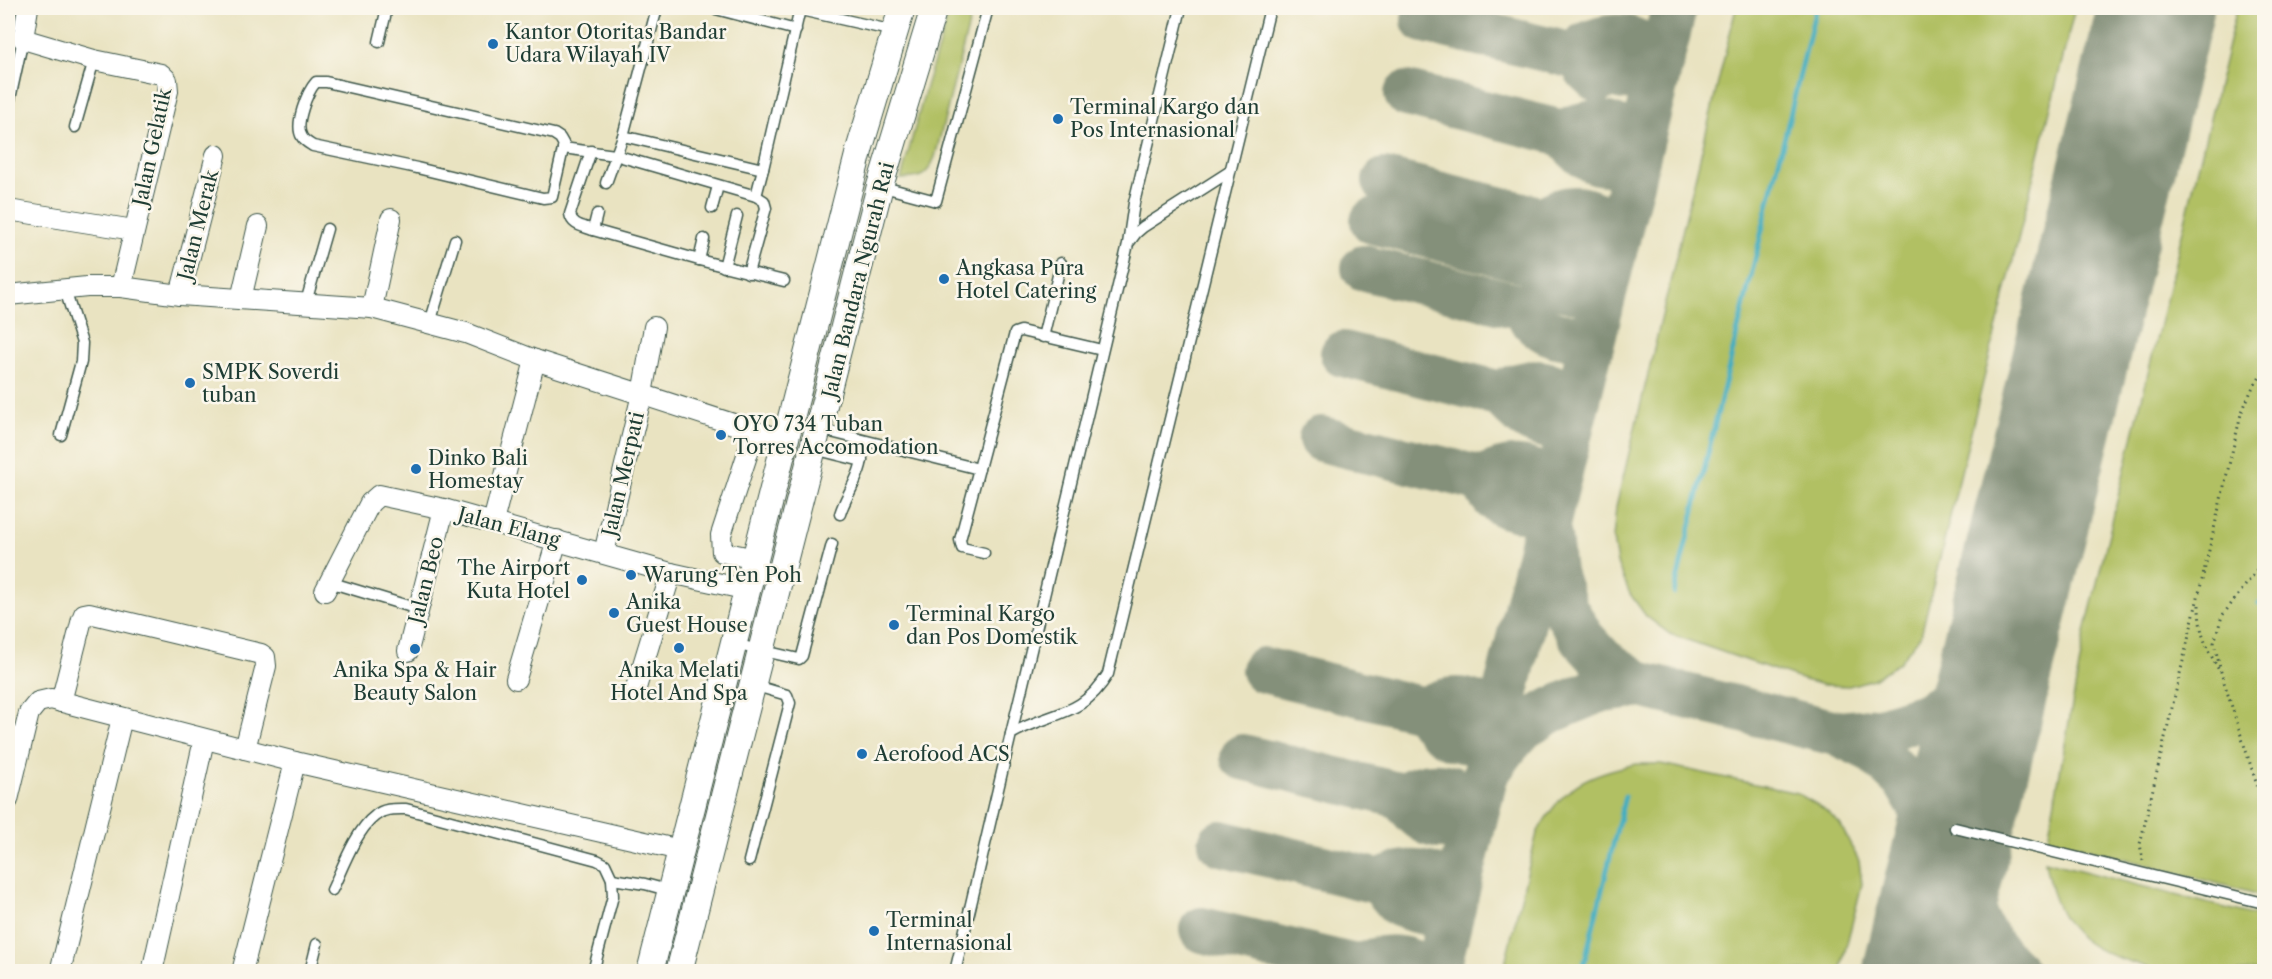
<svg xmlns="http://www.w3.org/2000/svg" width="2272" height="979" font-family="'Libre Caslon Text',serif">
	<rect width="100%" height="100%" fill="#fbf7ec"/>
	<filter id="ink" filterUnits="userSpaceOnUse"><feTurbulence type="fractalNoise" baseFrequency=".0167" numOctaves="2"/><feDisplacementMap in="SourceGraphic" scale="12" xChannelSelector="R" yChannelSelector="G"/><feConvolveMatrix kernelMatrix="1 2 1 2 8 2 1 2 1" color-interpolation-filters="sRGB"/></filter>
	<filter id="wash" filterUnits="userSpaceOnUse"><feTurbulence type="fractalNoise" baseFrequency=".008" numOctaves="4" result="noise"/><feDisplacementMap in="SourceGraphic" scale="24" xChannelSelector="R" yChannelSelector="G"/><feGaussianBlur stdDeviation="1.35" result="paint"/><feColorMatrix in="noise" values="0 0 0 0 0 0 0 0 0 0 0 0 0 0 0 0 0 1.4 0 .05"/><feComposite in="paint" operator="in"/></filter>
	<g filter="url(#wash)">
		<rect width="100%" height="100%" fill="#e9e3c1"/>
		<g fill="#b1c063" stroke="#687e4c" stroke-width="1.5">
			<path d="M 951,8 L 973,8 L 935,157 C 927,177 921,178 901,179 L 927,83 Z"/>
			<polygon points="1736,8 2075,8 1921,635 1899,663 1873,679 1849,686 1823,685 1804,680 1670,634 1646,616 1630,594 1617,563 1613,539 1616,507"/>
			<polygon points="2237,8 2264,8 2264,896 2048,838 2086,628"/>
			<path d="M 1637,764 L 1661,764 L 1797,793 L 1823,808 L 1840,824 L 1859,861 L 1862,884 L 1840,971 L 1503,971 L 1537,833 C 1563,786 1585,774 1637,764 Z"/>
			<path d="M 2045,861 L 2264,918 L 2264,971 C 2233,972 2198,975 2167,972 C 2155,970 2143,966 2131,962 C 2075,946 2054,918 2045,861 Z"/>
		</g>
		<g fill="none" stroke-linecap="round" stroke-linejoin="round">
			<g stroke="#42adc0" stroke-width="5">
				<polyline points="1674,593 1816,8"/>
				<polyline points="2259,603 2264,604"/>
				<polyline points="1582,972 1625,796"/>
			</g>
			<g stroke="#84907a" stroke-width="46">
				<polyline points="1424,20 1578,57 1588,71 1598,80"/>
				<path d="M 1578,57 C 1607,42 1637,45 1658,72 C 1624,85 1603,75 1584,46 C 1615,31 1635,35 1661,59"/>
				<path d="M 1407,94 L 1563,133 C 1585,163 1601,170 1637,157"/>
				<path d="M 1563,133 C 1594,116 1613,123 1641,142"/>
				<path d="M 1385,181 L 1543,220 C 1562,248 1584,256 1615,244"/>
				<path d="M 1543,220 C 1572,200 1594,210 1619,229"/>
				<path d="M 1373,221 L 1532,262 C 1553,291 1572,296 1605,285"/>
				<path d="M 1364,268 L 1522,307 C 1542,335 1560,342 1594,333"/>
				<path d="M 1343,354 L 1501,394 C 1514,409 1532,427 1554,426 C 1560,425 1567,421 1572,419"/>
				<path d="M 1501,394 C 1532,376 1549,382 1578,399"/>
				<path d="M 1321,439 L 1482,479 C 1486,485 1490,495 1495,499 C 1512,512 1533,511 1551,505"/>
				<path d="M 1482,479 C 1512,463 1530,466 1556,486"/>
				<polyline points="1549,537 1553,573 1565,609 1582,638 1603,661 1641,685 1840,734"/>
				<path d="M 1264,670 L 1424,710 C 1440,738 1464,748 1495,735"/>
				<path d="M 1424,710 C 1454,693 1472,699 1499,718"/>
				<path d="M 1243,757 L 1402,796 C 1421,826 1441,834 1474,819"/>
				<polyline points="1490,768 1506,746 1523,727 1550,711 1596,691 1641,685"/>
				<path d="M 1402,796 C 1432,778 1452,785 1478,805"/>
				<path d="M 1956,840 C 1960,892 1976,937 2016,972"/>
				<polyline points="1221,843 1380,882 1399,904 1415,910 1429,913 1453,908"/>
				<path d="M 1380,882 C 1408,866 1432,872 1457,889"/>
				<polyline points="1936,907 1938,854 1926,816 1906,782 1873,750 1840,734 1881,730 1925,716 1957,698 1984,668 2009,612"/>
				<polyline points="1202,930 1360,968 1362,972"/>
				<path d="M 1360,968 C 1383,953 1408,956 1429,972"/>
				<polyline points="1437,972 1674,8"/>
			</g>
			<polyline stroke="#84907a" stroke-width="116" points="1921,972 2156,8"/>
		</g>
	</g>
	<g filter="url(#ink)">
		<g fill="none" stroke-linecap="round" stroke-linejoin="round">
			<g stroke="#3d5649" stroke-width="13">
				<g id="service">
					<polyline points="712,8 796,30"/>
					<polyline points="792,8 894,31"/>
					<polyline points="379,42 387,8"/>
					<path d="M 316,82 L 326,82 L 554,134 L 560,138 L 564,145 L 552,197 L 543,198 L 417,168 L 313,146 C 310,144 304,141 302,137 C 294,125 307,92 316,82 Z"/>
					<polyline points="8,108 23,39"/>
					<polyline points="75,127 94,60"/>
					<polyline points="623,136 763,169 800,9"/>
					<polyline points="563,148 615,155 756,196 764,201 766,208 748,273"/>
					<path d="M 591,151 L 570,214 C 572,226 583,226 593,230 L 597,214"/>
					<polyline points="606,183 623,136 657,8"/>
					<polyline points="880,186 936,201 988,8"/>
					<polyline points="756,196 763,169"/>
					<polyline points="712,208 718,186"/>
					<polyline points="593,230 699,260 784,281"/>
					<polyline points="1130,241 1136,233 1143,227 1229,172"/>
					<polyline points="699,260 704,239"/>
					<polyline points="724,267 737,216"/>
					<polyline points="306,302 327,229"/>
					<polyline points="430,323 455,240"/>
					<polyline points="1043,337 1061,263"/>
					<polyline points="819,429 979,469"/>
					<polyline points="61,435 81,362 82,343 65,290"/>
					<polyline points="814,449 862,461"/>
					<path d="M 840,514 C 847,490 872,464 858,439"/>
					<polyline points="984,553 962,548 960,540 1015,333 1021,331 1102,350"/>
					<polyline points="329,582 418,609"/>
					<polyline points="734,644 799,659 802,656 832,544"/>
					<polyline points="1011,734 1128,244 1134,203 1181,8"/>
					<polyline points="1955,828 2264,903"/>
					<polyline points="749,861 790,703 787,695 753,685"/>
					<polyline points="612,879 645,884 671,891"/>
					<path d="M 332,890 C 342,869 356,830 375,816 C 384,808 395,809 406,809 L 597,860 L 605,864 L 612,879 L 613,896 L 593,972"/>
					<polyline points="310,972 317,944"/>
					<path d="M 955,972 L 1011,734 C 1051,711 1082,718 1108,674 L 1270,8"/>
				</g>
			</g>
			<g stroke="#3d5649" stroke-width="22">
				<g id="minor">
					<polyline points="28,8 23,39 94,60 161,74 167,80 168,91 121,287"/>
					<polyline points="8,210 134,230"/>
					<polyline points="8,295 87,287 121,287 180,295 372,308 466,333 535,360 786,441"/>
					<polyline points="180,295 216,155"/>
					<polyline points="241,299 258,226"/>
					<polyline points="372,308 391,219"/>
					<polyline points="755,431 721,535 722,552 756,559"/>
					<polyline points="493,522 535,360"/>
					<polyline points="604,553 642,394 654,327"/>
					<polyline points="325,591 370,503 379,495 444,509 671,573 748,590"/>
					<polyline points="408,651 444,509"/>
					<polyline points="516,679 557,540"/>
					<polyline points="635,691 671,573"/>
					<polyline points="61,702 82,619 84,614 89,613 261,654 265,657 266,666 245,749"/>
					<polyline points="8,800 29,713 38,702 51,699 295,762 680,850"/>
					<polyline points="60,972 122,718"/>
					<polyline points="152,972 204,740"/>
					<polyline points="242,972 295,762"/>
				</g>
			</g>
			<g stroke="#3d5649" stroke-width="28">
				<g id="tertiary">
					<polyline points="650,972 860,147 902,8"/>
					<polyline points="679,972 880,186 934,8"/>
				</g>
			</g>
			<g stroke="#3d5649" stroke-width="3" stroke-dasharray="1.5 4.5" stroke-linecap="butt">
				<polyline points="2264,561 2222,616 2214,643 2222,676 2264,807"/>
				<path d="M 2199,605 C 2199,634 2206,647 2220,672"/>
				<polyline points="2143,861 2140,844 2241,414 2252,389 2264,371"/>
			</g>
			<use href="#service" stroke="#fff" stroke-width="10"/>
			<use href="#minor" stroke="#fff" stroke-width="20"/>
			<use href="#tertiary" stroke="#fff" stroke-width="26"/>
		</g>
	</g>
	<g fill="#1f6fb2" stroke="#fbf7ec" stroke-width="2">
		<circle cx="493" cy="44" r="6"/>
		<circle cx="1058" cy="119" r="6"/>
		<circle cx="944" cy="279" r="6"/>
		<circle cx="190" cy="383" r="6"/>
		<circle cx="721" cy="435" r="6"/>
		<circle cx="416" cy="469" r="6"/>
		<circle cx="631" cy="575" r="6"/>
		<circle cx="582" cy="580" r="6"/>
		<circle cx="614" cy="613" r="6"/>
		<circle cx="894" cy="625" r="6"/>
		<circle cx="679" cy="648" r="6"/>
		<circle cx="415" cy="649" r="6"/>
		<circle cx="862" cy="754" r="6"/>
		<circle cx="874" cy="931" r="6"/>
	</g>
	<g text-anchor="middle" stroke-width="5" stroke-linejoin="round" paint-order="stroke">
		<g font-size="20" fill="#1f3d34" stroke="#fbf7ec" text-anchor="start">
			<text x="505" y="39">Kantor Otoritas Bandar<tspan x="505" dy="23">Udara Wilayah IV</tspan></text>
			<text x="1070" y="114">Terminal Kargo dan<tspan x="1070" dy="23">Pos Internasional</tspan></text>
			<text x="956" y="275">Angkasa Pura<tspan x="956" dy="23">Hotel Catering</tspan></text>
			<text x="202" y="379">SMPK Soverdi<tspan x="202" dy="23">tuban</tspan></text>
			<text x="733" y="431">OYO 734 Tuban<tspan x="733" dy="23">Torres Accomodation</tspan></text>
			<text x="428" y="465">Dinko Bali<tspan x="428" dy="23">Homestay</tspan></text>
			<text x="570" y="575" text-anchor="end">The Airport<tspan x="570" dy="23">Kuta Hotel</tspan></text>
			<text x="643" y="582">Warung Ten Poh</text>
			<text x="626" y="609">Anika<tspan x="626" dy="23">Guest House</tspan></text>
			<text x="906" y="621">Terminal Kargo<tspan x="906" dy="23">dan Pos Domestik</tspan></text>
			<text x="415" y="677" text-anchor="middle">Anika Spa &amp; Hair<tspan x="415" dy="23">Beauty Salon</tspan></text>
			<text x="679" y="677" text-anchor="middle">Anika Melati<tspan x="679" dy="23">Hotel And Spa</tspan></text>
			<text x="874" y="761">Aerofood ACS</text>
			<text x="886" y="927">Terminal<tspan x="886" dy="23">Internasional</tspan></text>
		</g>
		<g font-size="20" fill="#1f3d34" stroke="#fbf7ec">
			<text transform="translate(152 147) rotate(-78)" y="7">Jalan Gelatik</text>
			<text transform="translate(198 225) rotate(-76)" y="7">Jalan Merak</text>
			<text transform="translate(858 280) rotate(-76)" y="7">Jalan Bandara Ngurah Rai</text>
			<text transform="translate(623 474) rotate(-77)" y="7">Jalan Merpati</text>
			<text transform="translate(509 527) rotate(15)" y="7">Jalan Elang</text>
			<text transform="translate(426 580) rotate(-76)" y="7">Jalan Beo</text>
		</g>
	</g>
	<rect width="2272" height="979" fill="none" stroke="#fbf7ec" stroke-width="30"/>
</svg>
